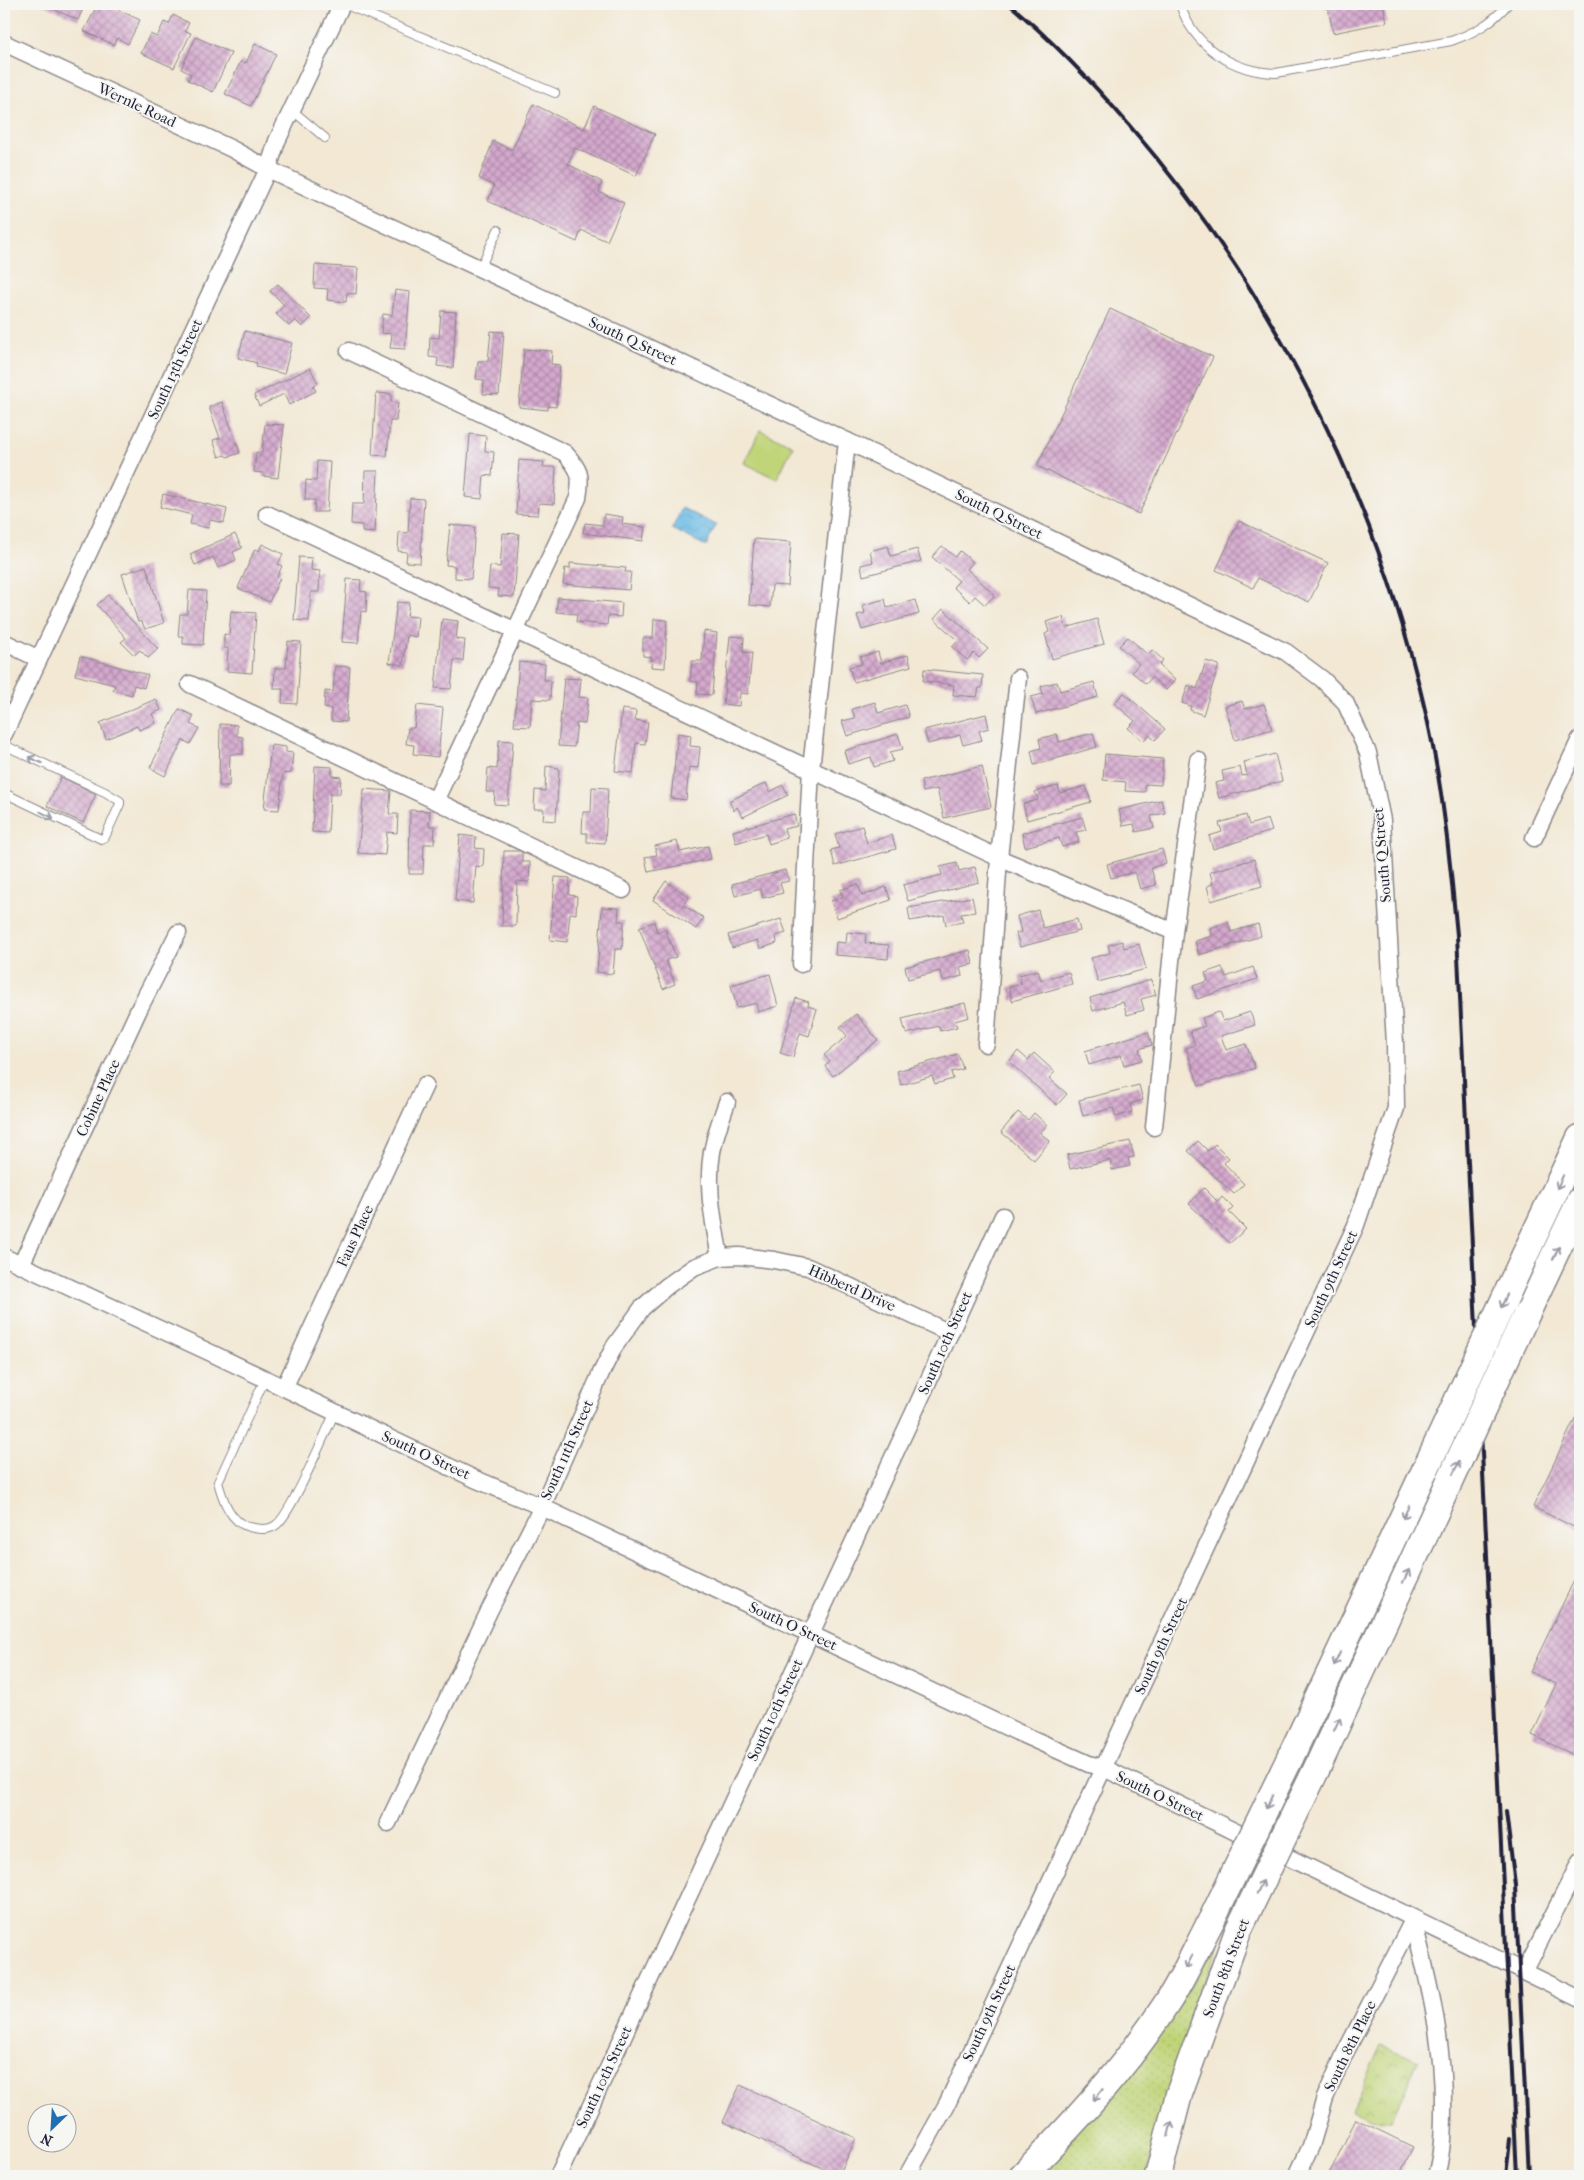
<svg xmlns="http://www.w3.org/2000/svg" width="1584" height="2180" font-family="'IM FELL French Canon',serif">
	<defs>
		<pattern id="grass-dots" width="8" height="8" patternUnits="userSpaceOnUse" patternTransform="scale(1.25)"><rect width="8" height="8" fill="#c0d478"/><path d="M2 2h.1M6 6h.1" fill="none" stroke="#a5b669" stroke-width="1.8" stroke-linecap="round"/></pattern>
		<pattern id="park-crowns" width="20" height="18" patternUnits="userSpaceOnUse" patternTransform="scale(1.25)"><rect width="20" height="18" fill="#c0d478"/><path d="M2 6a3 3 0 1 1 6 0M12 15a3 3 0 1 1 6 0" fill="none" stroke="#a5b669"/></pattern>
		<pattern id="water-waves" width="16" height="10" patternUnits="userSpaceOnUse" patternTransform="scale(1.25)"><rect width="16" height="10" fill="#6abbe5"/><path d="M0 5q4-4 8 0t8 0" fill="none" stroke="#5ca0c5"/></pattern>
		<pattern id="building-cross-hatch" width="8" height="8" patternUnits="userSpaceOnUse" patternTransform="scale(1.25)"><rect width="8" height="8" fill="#d4a9cd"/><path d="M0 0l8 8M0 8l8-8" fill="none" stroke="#ac89a8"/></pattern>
	</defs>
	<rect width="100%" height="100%" fill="#f6f6f2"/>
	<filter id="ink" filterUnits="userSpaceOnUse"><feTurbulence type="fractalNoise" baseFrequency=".02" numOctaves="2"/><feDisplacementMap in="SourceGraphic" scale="10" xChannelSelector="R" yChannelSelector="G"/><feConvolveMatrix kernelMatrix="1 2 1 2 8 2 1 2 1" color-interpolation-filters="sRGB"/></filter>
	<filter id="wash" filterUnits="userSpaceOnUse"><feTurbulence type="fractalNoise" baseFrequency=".0096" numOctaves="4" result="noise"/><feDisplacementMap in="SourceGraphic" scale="20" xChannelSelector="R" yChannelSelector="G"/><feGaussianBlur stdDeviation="1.12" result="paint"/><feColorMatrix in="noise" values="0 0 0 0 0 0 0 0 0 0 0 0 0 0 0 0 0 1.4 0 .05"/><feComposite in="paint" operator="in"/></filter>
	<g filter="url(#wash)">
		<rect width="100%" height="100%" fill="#f2e8d4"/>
		<polygon fill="url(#grass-dots)" stroke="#717b5a" points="1215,1944 1219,1946 1188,2027 1146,2176 1037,2176 1188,1990"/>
		<polygon fill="url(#park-crowns)" stroke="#717b5a" points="1381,2045 1418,2061 1391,2121 1379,2121 1352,2110"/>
		<polygon fill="#c0d478" stroke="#717b5a" points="760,430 793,446 777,479 744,463"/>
		<polygon fill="url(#water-waves)" stroke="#466e90" points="682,508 716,525 706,546 672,529"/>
		<g id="blocks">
			<g fill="url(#building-cross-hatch)">
				<polygon points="42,4 85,4 78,20"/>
				<polygon points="98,4 106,4 140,20 128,44 117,38 114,45 84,31"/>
				<polygon points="1323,4 1383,4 1387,22 1333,33 1328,7 1324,8"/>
				<polygon points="173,15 189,23 185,31 191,33 174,68 141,53 150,34 157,37 164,22 169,24"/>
				<polygon points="196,37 231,53 213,92 188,80 191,74 181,69"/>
				<polygon points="255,44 276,54 251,106 225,94 241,61 246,63"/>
				<polygon points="533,104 584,129 594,106 655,134 636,176 575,148 568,164 602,182 599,192 624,203 607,241 581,230 577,242 488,201 494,186 479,178 493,141 512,150"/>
				<polygon points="315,265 358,268 356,294 347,293 346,302 327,300 328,289 314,288"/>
				<polygon points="278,284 311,318 302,327 295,320 289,326 276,314 284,305 270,291"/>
				<polygon points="395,290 410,292 405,349 390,348 392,334 381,333 383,314 392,315"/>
				<polygon points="1110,309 1213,357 1139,514 1037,466"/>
				<polygon points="441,311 456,312 453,368 437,366 438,358 429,357 430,337 439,338"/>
				<polygon points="245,331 292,343 284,374 256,367 257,363 238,358"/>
				<polygon points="491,331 504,332 499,395 483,394 484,380 476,379 478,361 488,361"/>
				<polygon points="524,349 552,351 551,364 560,365 556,407 548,406 548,410 519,407"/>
				<polygon points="310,368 318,383 313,386 316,391 289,405 284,394 259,406 254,395"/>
				<polygon points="376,393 391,394 391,402 398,403 396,421 390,421 387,456 372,455"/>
				<polygon points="222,402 240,453 227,457 225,455 219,457 213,440 220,438 209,407"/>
				<polygon points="265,424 284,425 278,478 262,476 263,473 254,472 256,452 262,453"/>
				<polygon points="470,434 486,436 485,451 494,452 492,476 484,475 482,499 465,497"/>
				<polygon points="519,460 544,462 543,467 556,467 554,504 539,503 538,515 516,514"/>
				<polygon points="317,461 330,462 327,512 314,512 315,500 305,500 306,480 316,481"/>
				<polygon points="365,471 378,471 375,533 362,532 362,525 351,524 352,504 364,504"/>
				<polygon points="163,494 227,509 224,523 210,520 208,528 190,524 192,515 160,507"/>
				<polygon points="410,498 424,499 420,563 406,562 407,552 398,551 399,532 408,533"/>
				<polygon points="604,514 623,517 622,524 645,527 643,541 583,533 585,523 603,525"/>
				<polygon points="1239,521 1328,563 1309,602 1258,578 1253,588 1216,570"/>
				<polygon points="450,525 475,527 471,579 455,578 455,566 446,565"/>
				<polygon points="503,533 519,534 514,597 498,596 499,589 488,588 490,566 500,567"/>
				<polygon points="235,534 242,548 233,552 236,560 218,568 213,557 195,565 190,554"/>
				<polygon points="754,539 791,542 788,586 772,585 770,607 749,605"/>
				<polygon points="262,544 283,554 278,564 282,566 277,577 280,578 269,602 238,588 255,549 259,551"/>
				<polygon points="888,546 891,556 917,549 921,561 863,576 861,565 873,562 870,551"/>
				<polygon points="942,546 955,557 960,551 973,562 967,569 995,595 985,605 975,596 970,602 953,587 959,581 932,557"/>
				<polygon points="299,557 312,558 311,570 320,571 319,592 311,592 309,621 294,620"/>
				<polygon points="570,563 626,568 625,572 631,572 629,590 563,584 565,568 570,569"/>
				<polygon points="146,566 164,623 145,629 142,622 138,622 122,574"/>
				<polygon points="347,579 361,580 360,591 367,592 366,612 361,611 358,643 342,642"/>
				<polygon points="189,590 206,591 203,645 183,644 183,636 178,636 180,614 187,614"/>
				<polygon points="108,595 158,649 148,658 140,650 134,655 121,642 126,638 97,605"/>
				<polygon points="558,597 622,603 621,617 608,616 607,625 576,622 577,614 556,612"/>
				<polygon points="885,599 887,608 915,600 919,614 862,630 857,615 865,613 863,605"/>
				<polygon points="397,602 409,603 407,616 418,617 416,637 407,635 403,665 389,663"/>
				<polygon points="943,609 988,649 979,658 974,653 967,660 952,647 958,641 934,619"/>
				<polygon points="231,611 256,613 252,673 227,671 228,648 224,648 224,634 229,635"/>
				<polygon points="1063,617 1066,628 1097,619 1104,644 1052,659 1045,634 1049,632 1046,622"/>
				<polygon points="442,619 458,621 456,639 465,640 463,661 454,660 451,689 435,688"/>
				<polygon points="654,619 667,620 665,668 651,667 652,657 643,656 643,638 653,638"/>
				<polygon points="704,631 717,633 712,695 697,694 698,682 690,681 692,661 702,661"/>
				<polygon points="730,636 744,637 743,652 752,653 748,694 740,693 739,706 723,704"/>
				<polygon points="1128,637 1148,655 1152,650 1163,660 1159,665 1175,680 1166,690 1152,677 1146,684 1132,672 1139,664 1119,646"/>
				<polygon points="288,641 301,642 297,704 282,703 283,689 274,689 275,668 286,668"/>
				<polygon points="878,652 881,663 908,655 911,666 854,682 849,667 862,664 860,657"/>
				<polygon points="80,656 148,675 144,688 134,685 132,695 113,690 115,685 75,675"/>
				<polygon points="1206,661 1219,665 1203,715 1190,710 1191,706 1182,703 1188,685 1197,689"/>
				<polygon points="519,662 545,664 544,680 551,680 550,700 532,699 530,727 514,726"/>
				<polygon points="335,666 350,667 346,722 331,721 331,709 324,708 325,691 333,692"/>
				<polygon points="924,669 983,675 982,688 979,688 977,697 953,695 954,685 923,681"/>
				<polygon points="564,678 581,679 579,697 588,698 585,724 577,723 574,747 558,746"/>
				<polygon points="1057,682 1060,691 1094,682 1098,697 1036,714 1031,697 1043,694 1041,686"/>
				<polygon points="1124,693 1165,729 1155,740 1149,735 1143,741 1128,728 1135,721 1114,703"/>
				<polygon points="156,699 161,710 152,714 156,723 139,730 137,726 106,739 100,723"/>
				<polygon points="1242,701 1245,709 1264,704 1272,729 1235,740 1225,706"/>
				<polygon points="875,702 878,713 905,705 909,717 847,736 842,721 855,718 852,709"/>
				<polygon points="417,705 443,708 438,757 413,754 414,745 406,744 408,728 414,728"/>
				<polygon points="179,709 194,716 190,724 199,728 190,744 183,740 165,776 150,768"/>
				<polygon points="622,709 636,711 635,720 648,722 645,744 636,743 633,773 615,771"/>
				<polygon points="986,714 989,728 979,731 982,740 963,745 960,735 928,744 924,730"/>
				<polygon points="220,724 237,725 237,736 243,737 243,754 230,754 229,786 219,786"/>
				<polygon points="678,733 691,735 690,746 700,747 698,768 689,767 686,800 671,798"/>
				<polygon points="1093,733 1097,747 1034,765 1031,751 1041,748 1039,739 1057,734 1059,742"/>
				<polygon points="898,734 903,749 890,752 893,761 874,767 871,757 848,764 844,751"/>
				<polygon points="499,740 513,741 508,805 494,804 495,792 486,792 488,768 497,769"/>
				<polygon points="271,745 286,747 286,752 293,753 291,773 283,774 279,810 264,809"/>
				<polygon points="1105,754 1163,759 1161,785 1145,784 1145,792 1125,791 1126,782 1103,780"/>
				<polygon points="1275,754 1282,781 1219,798 1215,783 1224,781 1222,771 1240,767 1242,776 1247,775 1244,762"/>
				<polygon points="315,766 332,767 332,776 341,777 340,794 330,794 328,833 312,832"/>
				<polygon points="546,766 559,768 556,821 543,820 544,809 534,809 535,790 545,791"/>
				<polygon points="982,766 991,807 944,818 937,789 923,792 921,781"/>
				<polygon points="61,777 96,794 83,823 47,806"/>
				<polygon points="766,783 770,792 783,785 788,795 743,817 737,807 734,811 729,801"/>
				<polygon points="1058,786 1060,793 1086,786 1091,802 1027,820 1023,804 1038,800 1035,792"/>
				<polygon points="592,787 608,788 605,843 587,842 587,833 582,833 583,812 591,812"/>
				<polygon points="364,789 391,791 389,814 398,814 397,833 387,832 385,855 358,853"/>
				<polygon points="1161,800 1165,813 1151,816 1154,828 1136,832 1134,824 1123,826 1119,810"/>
				<polygon points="410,810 430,811 429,826 435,826 434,844 424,844 423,874 409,874"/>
				<polygon points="794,814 797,826 784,829 787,838 769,844 766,834 736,843 733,831"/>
				<polygon points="1246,815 1249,825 1268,819 1272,831 1213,849 1209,836 1222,832 1219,823"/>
				<polygon points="1082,817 1086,830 1076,832 1079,842 1062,847 1059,838 1025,847 1022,833"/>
				<polygon points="862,826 867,843 892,835 896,849 835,866 831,850 839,848 835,834"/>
				<polygon points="460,835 476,837 475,848 484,849 483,867 476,866 473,903 455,901"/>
				<polygon points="677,841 680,852 708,846 711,859 648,872 645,857 657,855 655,846"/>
				<polygon points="1162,849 1166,863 1151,868 1156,885 1140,889 1135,872 1111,878 1107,864"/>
				<polygon points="504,851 522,851 522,862 530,862 529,882 517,881 516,926 502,926"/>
				<polygon points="1254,859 1262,886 1211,901 1207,886 1213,884 1210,872"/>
				<polygon points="957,863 959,871 975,867 979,882 908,901 903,885 942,875 940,867"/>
				<polygon points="785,870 789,881 780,883 783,893 763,898 761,889 735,896 732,884"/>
				<polygon points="555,877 570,878 569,895 577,896 576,914 570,913 567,942 550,940"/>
				<polygon points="666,881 689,897 683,905 704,918 696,929 653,900"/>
				<polygon points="858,884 862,896 886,887 891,900 837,918 831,901 843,897 840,890"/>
				<polygon points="972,897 975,912 961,914 963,922 946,925 944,915 910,921 908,908"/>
				<polygon points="602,907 619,908 618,921 624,921 622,949 615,949 613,974 597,972"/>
				<polygon points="1038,910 1043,928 1077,919 1080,931 1020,947 1016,933 1021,932 1017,916"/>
				<polygon points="781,919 786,933 776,936 777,943 760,949 757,940 732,948 728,935"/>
				<polygon points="654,922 657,932 665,929 676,957 666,960 675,984 663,989 639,927"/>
				<polygon points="1228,922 1231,932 1258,924 1261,936 1199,955 1195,941 1212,936 1210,928"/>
				<polygon points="847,932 866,934 865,943 889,945 888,959 835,955 836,942 846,943"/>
				<polygon points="1122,941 1124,948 1139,944 1146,969 1098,982 1091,958 1110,953 1108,945"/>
				<polygon points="970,950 973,964 960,967 962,976 943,981 940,971 908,979 905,967"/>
				<polygon points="1222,967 1226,977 1253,967 1257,979 1197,999 1193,986 1208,981 1205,973"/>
				<polygon points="1038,970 1041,980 1069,972 1072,984 1012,1001 1009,987 1021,984 1019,975"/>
				<polygon points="770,974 778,1006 758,1012 756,1003 737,1008 731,985"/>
				<polygon points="1151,980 1156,995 1141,999 1144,1010 1127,1015 1123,1002 1093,1011 1090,998"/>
				<polygon points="796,998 809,1002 808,1006 817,1009 809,1036 800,1033 793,1057 780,1053"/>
				<polygon points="965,1003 969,1017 955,1021 957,1027 940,1031 939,1026 906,1034 902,1019"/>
				<polygon points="1219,1012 1223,1021 1250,1012 1255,1025 1221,1036 1226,1050 1246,1044 1255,1068 1199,1086 1186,1048 1195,1045 1190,1031 1205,1026 1202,1018"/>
				<polygon points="856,1014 878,1040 833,1076 825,1066 830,1062 824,1055 847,1036 840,1027"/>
				<polygon points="1148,1032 1152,1045 1139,1049 1142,1060 1124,1065 1121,1055 1089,1065 1085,1051"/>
				<polygon points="1018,1051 1028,1060 1034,1053 1055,1072 1049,1078 1067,1094 1057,1105 1009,1062"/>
				<polygon points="958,1054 963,1069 951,1072 953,1079 935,1084 932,1076 901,1085 897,1071"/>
				<polygon points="1139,1085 1143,1100 1130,1104 1132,1112 1116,1117 1113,1108 1083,1116 1079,1100"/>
				<polygon points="1018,1112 1028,1120 1034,1113 1047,1125 1040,1133 1050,1141 1034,1160 1001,1132"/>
				<polygon points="1130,1141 1134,1157 1128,1158 1130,1166 1112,1170 1110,1160 1070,1169 1067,1155"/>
				<polygon points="1198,1141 1208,1151 1215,1144 1229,1158 1224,1163 1244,1184 1234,1194 1188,1151"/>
				<polygon points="1204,1188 1218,1202 1222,1197 1233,1208 1229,1212 1246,1229 1230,1243 1189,1204"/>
				<polygon points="1580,1408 1580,1530 1533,1507"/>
				<polygon points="1580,1568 1580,1758 1532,1735 1556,1684 1530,1672"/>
				<polygon points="740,2085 856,2138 839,2176 723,2122"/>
				<polygon points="1356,2119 1413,2147 1399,2176 1328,2176"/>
			</g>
		</g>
	</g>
	<g filter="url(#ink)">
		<use href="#blocks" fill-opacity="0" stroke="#8a8588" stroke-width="1"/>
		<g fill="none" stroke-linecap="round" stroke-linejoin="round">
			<g stroke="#8a8588" stroke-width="10">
				<g id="service">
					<polyline points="344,4 555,93"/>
					<path d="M 1180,4 C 1193,46 1233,72 1276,73 L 1451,41 C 1474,33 1492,23 1508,4"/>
					<polyline points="292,110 325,138"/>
					<polyline points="480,268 498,230"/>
					<polyline points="4,745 105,792 120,801 120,804 105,837 101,839 4,793"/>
					<path d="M 265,1379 L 218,1482 C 223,1500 230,1522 249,1527 C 258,1529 268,1531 276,1525 C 291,1515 325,1433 335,1412"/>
				</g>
			</g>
			<g stroke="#8a8588" stroke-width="19">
				<g id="minor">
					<polyline points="4,43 232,149 268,169 847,441 1286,652 1322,679 1345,702 1368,753 1382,820 1395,1044 1396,1108 1356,1225 947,2104 907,2176"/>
					<path d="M 349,351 L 565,453 C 580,470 582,475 578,498 L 435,801"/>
					<polyline points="267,514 999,858 1174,932"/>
					<polyline points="4,642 39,659"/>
					<polyline points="190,684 623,890"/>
					<polyline points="4,734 268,169 277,141 342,4"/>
					<polyline points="1534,838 1580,739"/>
					<polyline points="801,964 811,769 847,441"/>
					<polyline points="986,1044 999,858 1018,678"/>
					<polyline points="1154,1127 1174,932 1198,760"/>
					<polyline points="4,1257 209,1352 475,1479 542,1507 1017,1732 1089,1764 1104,1768 1580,1999"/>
					<path d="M 720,1257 C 713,1220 704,1176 715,1139 C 718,1126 723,1114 727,1102"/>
					<polyline points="21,1265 140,1007 178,933"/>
					<polyline points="284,1388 425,1085"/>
					<polyline points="388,1823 491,1607 542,1507 601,1373 614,1347 642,1308 667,1286 694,1267 720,1257 739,1256 774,1260 808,1267 950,1333"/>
					<path d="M 1413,1920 C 1430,1985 1444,2044 1443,2112 C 1443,2134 1442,2155 1436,2176"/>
					<polyline points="1524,1972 1580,1862"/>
					<polyline points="558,2176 916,1408 1003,1216"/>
					<polyline points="1297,2176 1311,2146 1325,2098 1345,2053 1413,1920"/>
				</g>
			</g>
			<g stroke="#8a8588" stroke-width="29">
				<g id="trunk">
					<polyline points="1524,1257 1580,1138"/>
					<polyline points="1527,1313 1580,1201"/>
					<polyline points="1290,1758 1426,1468"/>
					<polyline points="1317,1768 1428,1528"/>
					<path d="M 1022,2176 C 1075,2122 1126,2067 1167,2003 C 1184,1977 1197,1947 1212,1919"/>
					<polyline points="1158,2176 1179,2094 1238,1931"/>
				</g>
			</g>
			<use href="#service" stroke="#fff" stroke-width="8"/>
			<use href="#minor" stroke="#fff" stroke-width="16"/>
			<use href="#trunk" stroke="#fff" stroke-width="26"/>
			<g stroke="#22223b" stroke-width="4">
				<path d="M 1009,4 C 1052,40 1092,82 1129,125 C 1275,294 1376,496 1426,714 C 1443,787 1450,861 1457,935 L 1517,2176"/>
				<polyline points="1506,1812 1515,1885 1529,2176"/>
				<polyline points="1506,2176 1510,2139"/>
			</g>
			<g stroke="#8a8588" stroke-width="29" stroke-linecap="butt">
				<g id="trunk-bridge">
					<polyline points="1426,1468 1524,1257"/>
					<polyline points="1428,1528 1527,1313"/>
					<polyline points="1212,1919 1290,1758"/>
					<polyline points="1238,1931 1317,1768"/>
				</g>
			</g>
			<use href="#trunk-bridge" stroke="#fff" stroke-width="26"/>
		</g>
		<defs><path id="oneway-shaft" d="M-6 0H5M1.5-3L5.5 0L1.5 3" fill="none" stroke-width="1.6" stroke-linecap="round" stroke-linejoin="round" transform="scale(1.25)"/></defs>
		<g stroke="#9c9ca7">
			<use href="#oneway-shaft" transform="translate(35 760) rotate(-155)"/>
			<use href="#oneway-shaft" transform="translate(47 815) rotate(26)"/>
			<use href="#oneway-shaft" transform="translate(1560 1182) rotate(115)"/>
			<use href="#oneway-shaft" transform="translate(1556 1253) rotate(-65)"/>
			<use href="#oneway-shaft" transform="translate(1504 1301) rotate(115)"/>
			<use href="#oneway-shaft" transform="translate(1456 1468) rotate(-65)"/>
			<use href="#oneway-shaft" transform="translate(1406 1512) rotate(115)"/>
			<use href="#oneway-shaft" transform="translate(1406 1576) rotate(-65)"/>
			<use href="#oneway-shaft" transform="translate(1337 1659) rotate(115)"/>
			<use href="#oneway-shaft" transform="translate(1337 1724) rotate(-65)"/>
			<use href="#oneway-shaft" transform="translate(1269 1802) rotate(116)"/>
			<use href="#oneway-shaft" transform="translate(1260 1887) rotate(-64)"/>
			<use href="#oneway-shaft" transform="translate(1189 1962) rotate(118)"/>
			<use href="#oneway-shaft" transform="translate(1098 2095) rotate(130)"/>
			<use href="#oneway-shaft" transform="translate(1170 2129) rotate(-76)"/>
		</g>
	</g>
	<g text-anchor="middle" stroke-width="4" stroke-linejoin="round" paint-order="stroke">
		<g font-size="15" fill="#22223b" stroke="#f6f6f2">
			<text transform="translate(137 105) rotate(25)" y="5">Wernle Road</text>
			<text transform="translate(633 341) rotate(25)" y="5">South Q Street</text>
			<text transform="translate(175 369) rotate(-65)" y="5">South 13th Street</text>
			<text transform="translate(999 514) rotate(26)" y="5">South Q Street</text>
			<text transform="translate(1382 855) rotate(-95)" y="5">South Q Street</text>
			<text transform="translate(98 1098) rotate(-65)" y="5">Cobine Place</text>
			<text transform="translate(355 1236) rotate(-65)" y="5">Faus Place</text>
			<text transform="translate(1331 1279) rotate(-65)" y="5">South 9th Street</text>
			<text transform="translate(852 1288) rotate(24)" y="5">Hibberd Drive</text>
			<text transform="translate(945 1343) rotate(-66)" y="5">South 10th Street</text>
			<text transform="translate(567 1450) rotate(-66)" y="5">South 11th Street</text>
			<text transform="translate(426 1455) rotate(25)" y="5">South O Street</text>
			<text transform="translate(793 1626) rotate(25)" y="5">South O Street</text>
			<text transform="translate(1161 1646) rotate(-65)" y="5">South 9th Street</text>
			<text transform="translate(775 1710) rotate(-65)" y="5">South 10th Street</text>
			<text transform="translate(1160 1796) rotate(26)" y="5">South O Street</text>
			<text transform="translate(1226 1968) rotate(-69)" y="5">South 8th Street</text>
			<text transform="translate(989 2013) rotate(-65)" y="5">South 9th Street</text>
			<text transform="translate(1350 2046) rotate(-64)" y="5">South 8th Place</text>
			<text transform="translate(604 2077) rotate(-65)" y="5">South 10th Street</text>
		</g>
	</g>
	<rect width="1584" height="2180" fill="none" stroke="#f6f6f2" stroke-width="20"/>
	<g transform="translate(52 2128) rotate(205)"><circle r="24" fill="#f6f6f2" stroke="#a1a1a9"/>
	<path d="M0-4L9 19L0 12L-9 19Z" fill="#1f6fb2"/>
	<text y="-8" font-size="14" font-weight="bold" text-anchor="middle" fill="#22223b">N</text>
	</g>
</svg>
